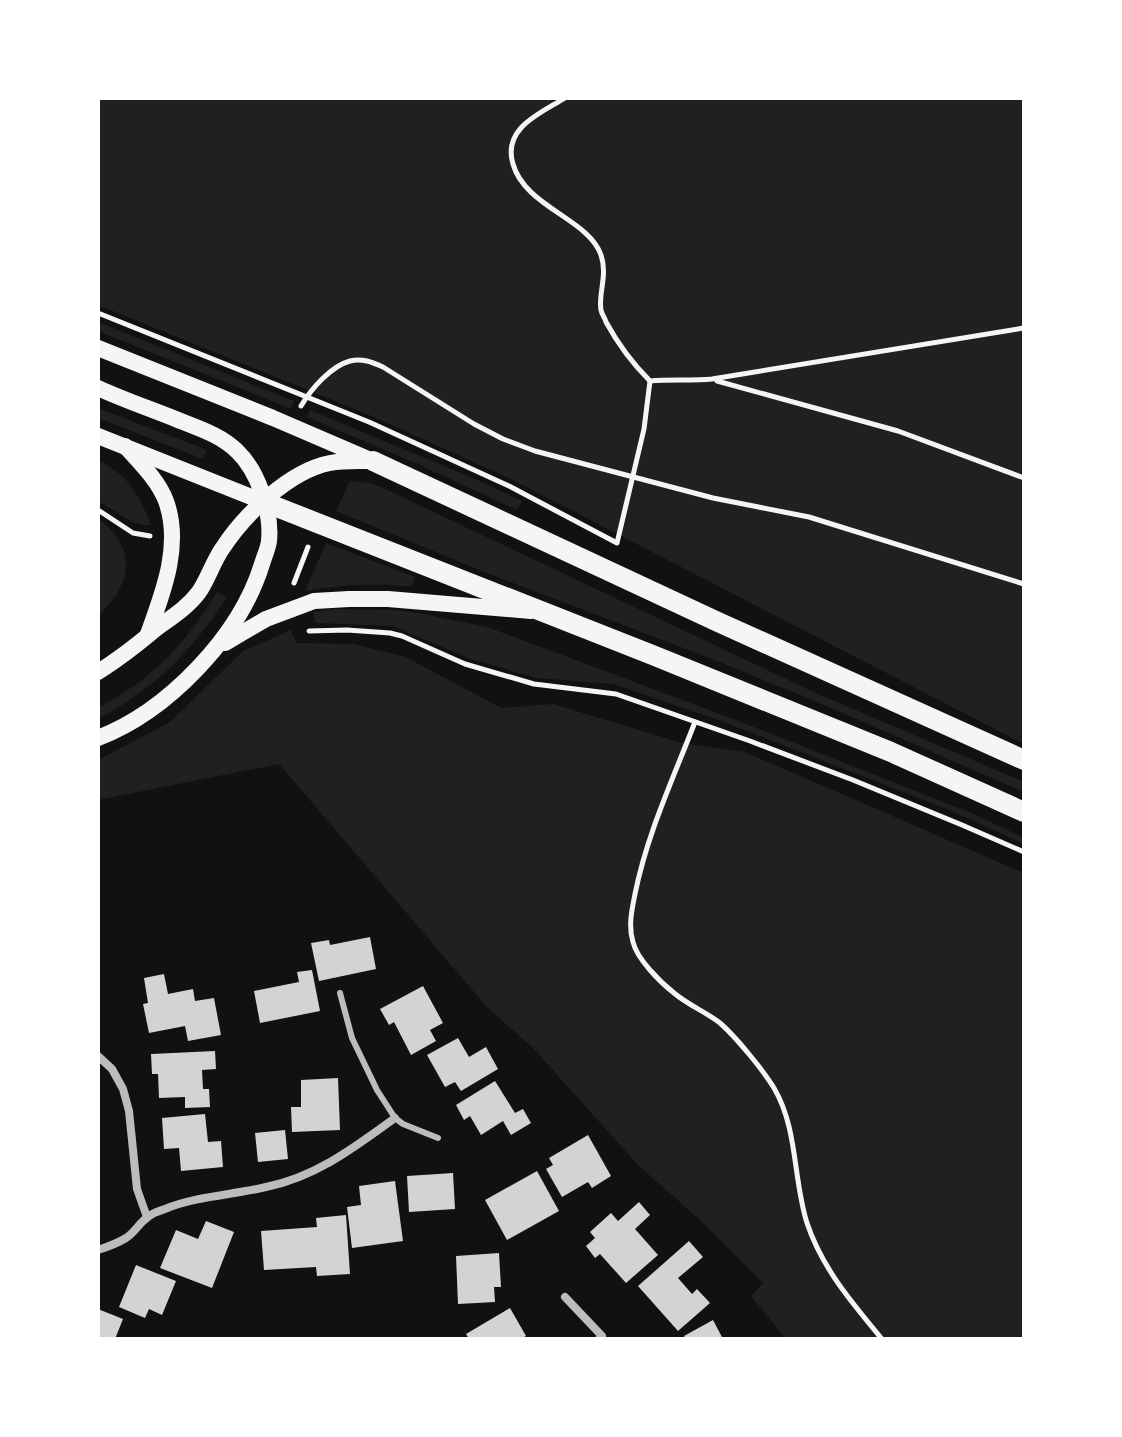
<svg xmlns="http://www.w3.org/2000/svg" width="1122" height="1437" font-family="Overpass,sans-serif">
	<rect width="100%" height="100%" fill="#111"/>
	<g fill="#202020">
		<polygon points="98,98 1024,98 1024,744 511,479 374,417 98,305"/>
		<polygon points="98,322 294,401 291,409 98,331"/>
		<polygon points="98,408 207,450 203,459 98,418"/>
		<polygon points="310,410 473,478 522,501 517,510 413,462 307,417"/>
		<path d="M 98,460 C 129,475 139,495 151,525 C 129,527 117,509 98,502 Z"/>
		<polygon points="350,481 371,483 383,488 818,694 1024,782 1024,792 817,702 707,657 482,571 336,511"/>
		<path d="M 98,519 C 139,547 131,586 98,616 Z"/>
		<path d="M 326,543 L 415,577 L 411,587 C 375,582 341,585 305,591 Z"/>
		<path d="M 217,592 L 227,597 C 191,652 156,688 98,719 L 98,708 C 153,678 185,645 217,592 Z"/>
		<polygon points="336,609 395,610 424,614 487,627 736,720 974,814 1024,838 1024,844 954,812 721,721 613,684 536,678 468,658 393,626 316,623 313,612"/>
		<polygon points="291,630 296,643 354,644 406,657 501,708 553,704 682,743 745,752 1024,873 1024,1339 786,1339 751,1296 763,1283 700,1220 638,1165 534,1049 487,1007 279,764 98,800 98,760 170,722 243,651"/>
	</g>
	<g fill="#d3d3d3">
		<polygon points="370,937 376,969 319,981 311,943 329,940 330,945"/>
		<polygon points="312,970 320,1011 260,1023 254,991 299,982 297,972"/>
		<polygon points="164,974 168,994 193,989 195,1001 214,998 221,1035 188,1041 185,1026 149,1033 143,1004 148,1003 144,978"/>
		<polygon points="423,986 443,1023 430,1030 436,1041 411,1055 394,1022 389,1025 380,1009"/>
		<polygon points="458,1038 469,1057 486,1047 498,1069 461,1091 455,1082 445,1087 427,1055"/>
		<polygon points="215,1051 216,1069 202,1070 203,1089 209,1089 210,1107 185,1108 185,1097 159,1098 158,1074 152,1074 151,1054"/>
		<polygon points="338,1078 340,1130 292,1132 291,1107 301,1107 301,1080"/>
		<polygon points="495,1081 515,1113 523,1109 531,1123 511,1135 503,1121 481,1135 470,1116 464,1120 456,1105"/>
		<polygon points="205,1114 208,1142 221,1141 223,1167 181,1171 179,1148 164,1149 162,1118"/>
		<polygon points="285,1130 288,1159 258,1162 255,1133"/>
		<polygon points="588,1135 611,1176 592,1188 588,1182 562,1197 546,1169 553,1165 549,1158"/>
		<polygon points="537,1171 559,1211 507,1240 485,1200"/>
		<polygon points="453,1173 455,1209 409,1212 407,1176"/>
		<polygon points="395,1181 403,1241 352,1248 347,1207 361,1205 359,1186"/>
		<polygon points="639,1202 650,1215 635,1229 658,1255 626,1283 600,1254 595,1258 586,1246 595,1238 590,1232 611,1213 618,1221"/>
		<polygon points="346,1215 350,1274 317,1276 316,1267 264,1270 261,1231 317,1227 316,1218"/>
		<polygon points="206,1221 234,1232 212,1288 160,1268 176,1230 198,1239"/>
		<polygon points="689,1241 703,1257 678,1278 692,1294 697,1289 710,1303 678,1331 638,1286"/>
		<polygon points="499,1253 501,1287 494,1287 495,1302 458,1304 456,1256"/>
		<polygon points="136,1265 176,1281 162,1315 149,1309 145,1318 119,1307"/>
		<polygon points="510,1308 526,1336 520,1339 469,1339 466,1334"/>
		<polygon points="98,1309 123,1319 115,1339 98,1339"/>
		<polygon points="713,1320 723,1339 686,1339 684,1336"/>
	</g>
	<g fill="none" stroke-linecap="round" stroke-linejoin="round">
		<g stroke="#f5f5f5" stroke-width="5">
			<path d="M 565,98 C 541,113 502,128 513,164 C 525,207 589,219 601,255 C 608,275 598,294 601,310 C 602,315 605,318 606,322 C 618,344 632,363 650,381 C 671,379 692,381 712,379 L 1024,328"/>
			<polyline points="98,313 369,422 509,486 617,543 644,429 650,381"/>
			<polyline points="717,381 898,431 1024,478"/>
			<path d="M 301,406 C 311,389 331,366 350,361 C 362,358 372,362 383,367 L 474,424 L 503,439 L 535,451 L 713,498 L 809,517 L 1024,584"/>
			<polyline points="98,510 133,533 150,536"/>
			<polyline points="294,583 308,547"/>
			<polyline points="309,631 347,630 390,633 402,636 465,664 534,684 616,694 750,741 853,780 962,825 1024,852"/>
			<path d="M 695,722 C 673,779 647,834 635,894 C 632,909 628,926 633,942 C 637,959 660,982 674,993 C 688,1005 706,1012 720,1023 C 736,1037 763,1070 774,1088 C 798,1129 793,1179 807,1223 C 822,1268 852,1303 882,1339"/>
		</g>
		<polyline stroke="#bcbcbc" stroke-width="6" points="340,993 352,1038 377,1090 395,1118 403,1124 438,1138"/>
		<g stroke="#bcbcbc" stroke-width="8">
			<polyline points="98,1056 112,1069 123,1089 129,1111 137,1189 147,1217"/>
			<path d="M 98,1250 C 107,1247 118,1243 126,1238 C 135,1232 140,1222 148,1217 C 152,1213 159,1211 165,1209 C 197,1196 233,1195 266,1187 C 316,1177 355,1147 395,1118"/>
			<polyline points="565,1297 602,1336 599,1339"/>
		</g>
		<g stroke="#f5f5f5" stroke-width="16">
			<polyline points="98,348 273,418 366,458"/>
			<path d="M 98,388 C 124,400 151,409 178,420 C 198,428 221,435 237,451 C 258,471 272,512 269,541 C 268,549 264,557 262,564 C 240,636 168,711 98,738"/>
			<polyline points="98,436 264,502"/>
			<path d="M 125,446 C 140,463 158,480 166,501 C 182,545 163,593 148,634"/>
			<polyline points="225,643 266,619 314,601 349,599 388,599 531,611"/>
			<path d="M 98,672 C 119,659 138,644 157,628 C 172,617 188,607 199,592 C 208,579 213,562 222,549 C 244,515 289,471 330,463 C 344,460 359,461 373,461"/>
		</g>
		<g stroke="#f5f5f5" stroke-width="20">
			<polyline points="373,461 718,622 1024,760"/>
			<polyline points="264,502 655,656 891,752 1024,812"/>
		</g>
	</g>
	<rect width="1122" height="1437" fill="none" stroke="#ffffff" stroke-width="200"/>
</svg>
